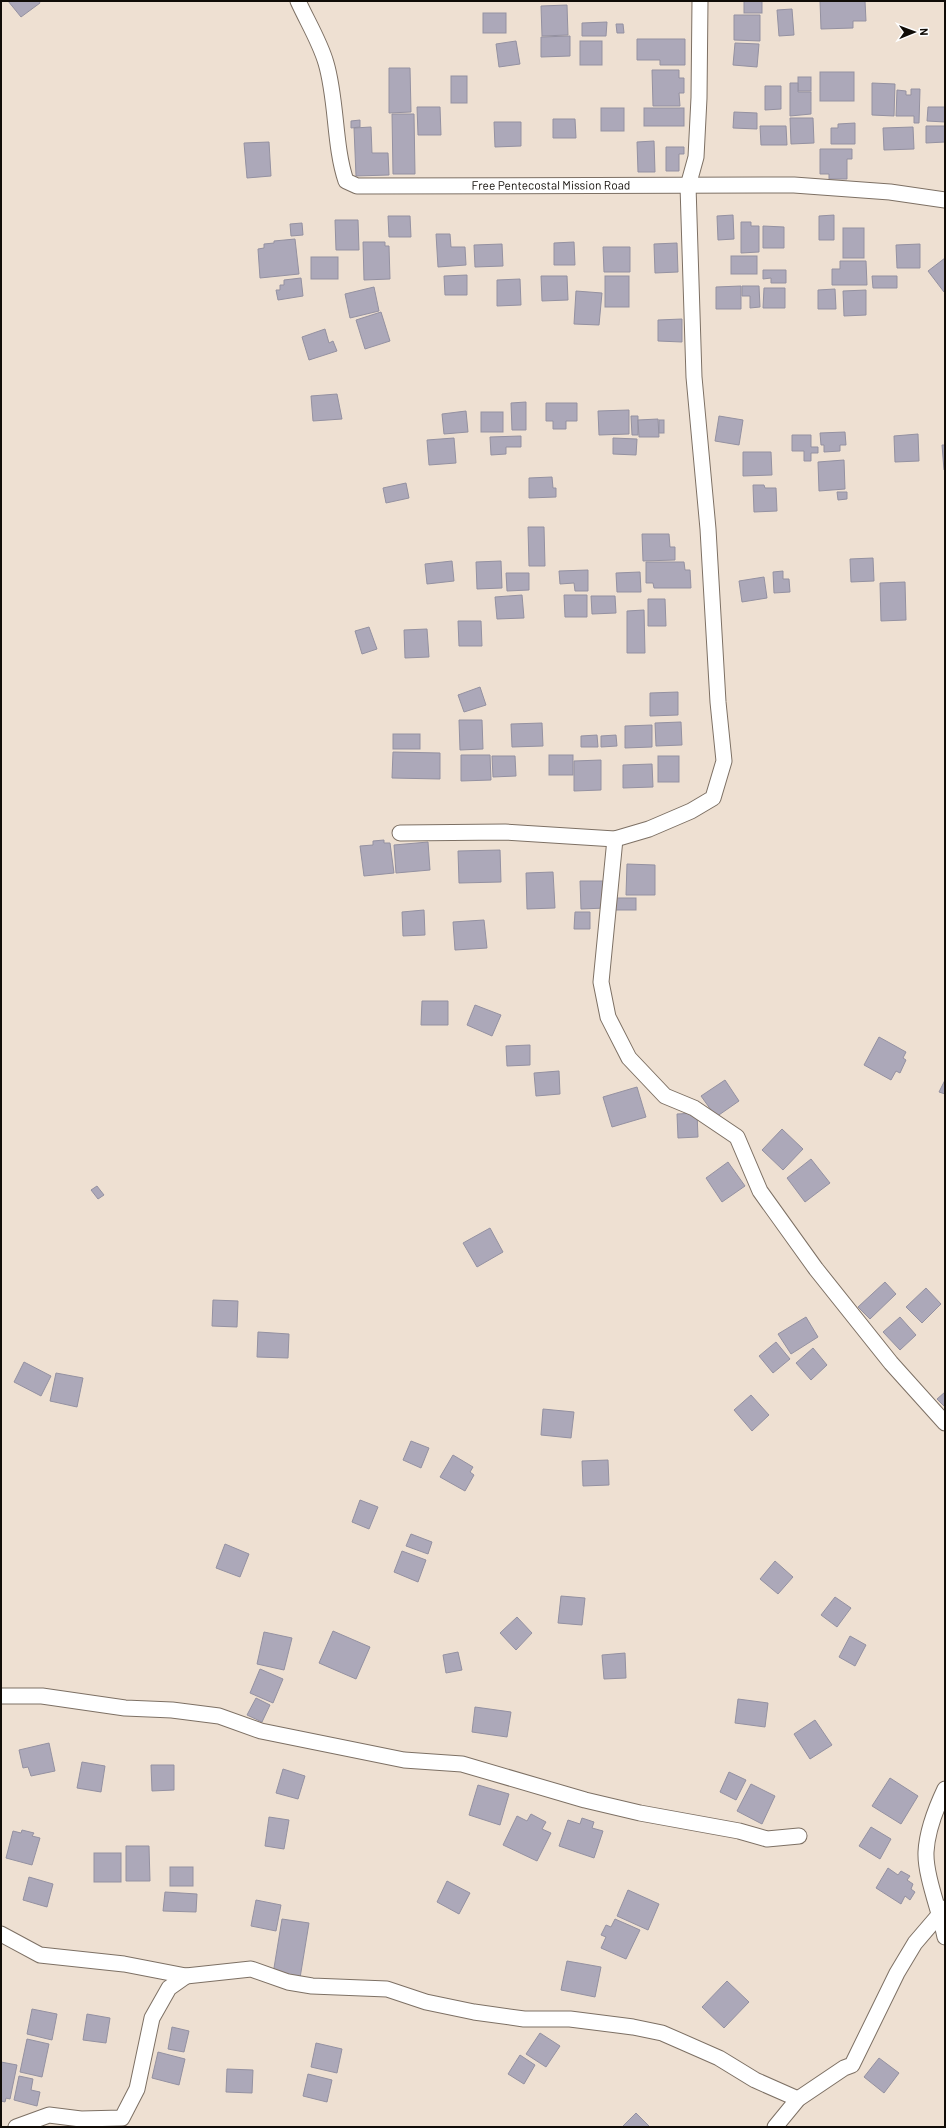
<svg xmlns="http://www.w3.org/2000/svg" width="946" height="2128" font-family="Barlow,sans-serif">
	<rect width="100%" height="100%" fill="#eee0d2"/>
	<g fill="#aca8b9" stroke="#9491a1">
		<polygon points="8,1 39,1 40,3 21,17"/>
		<rect x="744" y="1" width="18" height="12"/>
		<polygon points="820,1 865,1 866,21 853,21 853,28 821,29"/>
		<polygon points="567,5 568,35 542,36 541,6"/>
		<polygon points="792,9 794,35 779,36 777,10"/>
		<rect x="483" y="13" width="23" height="20"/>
		<polygon points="734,15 760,15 760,41 734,40"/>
		<polygon points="607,22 606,36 582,36 582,23"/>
		<polygon points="616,24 623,24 624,33 617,33"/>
		<polygon points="570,36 570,56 541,57 541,37"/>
		<polygon points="637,39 685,39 685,65 660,65 660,60 637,60"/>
		<polygon points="516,41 520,64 499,67 496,44"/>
		<rect x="580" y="41" width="22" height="24"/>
		<polygon points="735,43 759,44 757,67 733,65"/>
		<polygon points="389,68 410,68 411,112 389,113"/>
		<polygon points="652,70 679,70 679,78 684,78 684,93 679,93 680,106 653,106"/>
		<rect x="820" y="72" width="34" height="29"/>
		<rect x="451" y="76" width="16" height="27"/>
		<rect x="798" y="77" width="13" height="14"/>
		<polygon points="790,83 798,83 798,92 811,92 811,114 790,116"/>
		<polygon points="872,83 895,84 894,116 872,115"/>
		<polygon points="765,86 781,86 781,109 765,110"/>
		<polygon points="911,89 920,89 919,123 914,123 914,116 896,116 897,90 906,91 906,95 911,95"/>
		<polygon points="417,107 440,107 441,135 418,135"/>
		<polygon points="928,107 945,107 945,122 927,121"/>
		<rect x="601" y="108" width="23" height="23"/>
		<rect x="644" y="108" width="40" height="18"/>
		<polygon points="734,112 757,113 757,129 733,128"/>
		<polygon points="392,114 414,114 415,174 393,174"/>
		<polygon points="790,118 813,118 814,143 791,144"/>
		<polygon points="553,119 575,119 576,138 553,138"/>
		<polygon points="360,120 360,127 351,128 351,121"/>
		<polygon points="494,122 521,122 521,146 495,147"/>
		<polygon points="855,123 855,144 831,144 831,128 838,128 838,124"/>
		<polygon points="760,126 786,126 787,145 761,145"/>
		<polygon points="926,126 945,126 945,142 926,143"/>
		<polygon points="371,127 372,153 388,153 389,175 356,176 354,128"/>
		<polygon points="913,127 914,149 884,150 883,128"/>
		<polygon points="654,141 655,172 638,172 637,142"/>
		<polygon points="269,142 271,176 247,178 244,143"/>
		<polygon points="666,147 684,147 684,154 679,154 679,171 666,171"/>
		<polygon points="820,149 852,149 852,159 847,159 847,179 829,179 829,174 820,174"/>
		<polygon points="733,215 734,239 718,240 717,216"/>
		<polygon points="834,215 834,240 819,240 819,216"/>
		<polygon points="388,216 410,216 411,237 389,237"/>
		<polygon points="335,220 358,220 359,250 336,250"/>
		<polygon points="741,222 751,222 751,226 759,226 759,252 741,253"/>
		<polygon points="302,223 303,235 291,236 290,224"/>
		<polygon points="763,226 784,227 784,248 763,248"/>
		<rect x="843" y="228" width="21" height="30"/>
		<polygon points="436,234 450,234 451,247 465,247 466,265 438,267"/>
		<polygon points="295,239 299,274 260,278 258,249 264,248 264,244 274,243 274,241"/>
		<polygon points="363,242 385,242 385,246 389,246 390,279 364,280"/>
		<polygon points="574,242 575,265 554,265 554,243"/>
		<polygon points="677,243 678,272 655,273 654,244"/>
		<polygon points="502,244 503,266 475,267 474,245"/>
		<polygon points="920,244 920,268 897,268 896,245"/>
		<polygon points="603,247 630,247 630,272 604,272"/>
		<rect x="731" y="256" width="26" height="18"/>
		<rect x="311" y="257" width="27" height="22"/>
		<polygon points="945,258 945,291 944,292 928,271"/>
		<polygon points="840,261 866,261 867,285 832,285 832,269 840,269"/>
		<polygon points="763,270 786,270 786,283 771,283 771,278 763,279"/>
		<polygon points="467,275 467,295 445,295 444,276"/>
		<polygon points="541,276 567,276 568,300 542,301"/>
		<rect x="605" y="276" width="24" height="31"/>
		<polygon points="872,276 897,276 897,288 873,288"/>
		<polygon points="301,278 303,296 278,300 276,290 280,290 280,285 284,285 284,280"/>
		<polygon points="520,279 521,305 497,306 497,280"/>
		<polygon points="741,286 741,309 716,309 716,287"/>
		<polygon points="742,286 759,286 760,307 750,308 750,296 742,296"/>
		<polygon points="374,287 379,311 350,318 345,294"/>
		<polygon points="764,288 785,288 785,308 763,308"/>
		<polygon points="835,289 836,309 818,309 818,290"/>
		<polygon points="866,290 866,315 844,316 843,291"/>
		<polygon points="576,291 602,293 599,325 574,324"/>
		<polygon points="381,312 390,341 365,349 356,320"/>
		<polygon points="682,319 682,342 658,341 658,320"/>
		<polygon points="325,329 329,343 333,341 337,351 309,360 302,337"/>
		<polygon points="337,394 342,419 313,421 311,396"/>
		<polygon points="526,402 526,430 512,430 511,403"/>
		<polygon points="546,403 577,403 577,421 566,421 566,429 553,429 553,421 546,421"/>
		<polygon points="629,410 629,434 599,435 598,411"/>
		<polygon points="466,411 468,432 444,434 442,414"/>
		<rect x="481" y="412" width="22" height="20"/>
		<polygon points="631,416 638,416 638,435 632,435"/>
		<polygon points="719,416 743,420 739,445 715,441"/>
		<polygon points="658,419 659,437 639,437 638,420"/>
		<rect x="659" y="420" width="5" height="13"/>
		<polygon points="845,432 846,445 840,445 840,451 824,452 824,445 821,445 820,433"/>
		<polygon points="918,434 919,461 895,462 894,436"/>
		<polygon points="792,435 811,435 811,447 818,447 818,453 811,453 811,461 804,461 804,451 792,451"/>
		<polygon points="521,436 521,447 506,447 506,454 491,455 490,437"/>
		<polygon points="454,438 456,463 429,465 427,440"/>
		<polygon points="613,438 637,439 636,455 613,454"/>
		<polygon points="942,445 945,445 945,470 944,470"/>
		<polygon points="743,452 771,452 772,475 743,476"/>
		<polygon points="844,460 845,489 819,491 818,462"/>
		<polygon points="552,477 553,488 556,488 556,497 529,498 529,478"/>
		<polygon points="406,483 409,498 386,503 383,488"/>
		<polygon points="753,485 764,485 765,488 776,488 777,511 754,512"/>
		<polygon points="837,492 847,492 847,499 838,500"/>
		<polygon points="528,527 544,527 545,566 529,566"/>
		<polygon points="642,534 669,534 670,547 675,547 675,560 643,561"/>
		<polygon points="873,558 874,581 851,582 850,559"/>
		<polygon points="452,561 454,581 427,584 425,564"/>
		<polygon points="501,561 502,588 477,589 476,562"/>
		<polygon points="646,562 684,562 685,570 690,570 691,588 654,588 653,583 646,583"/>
		<polygon points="588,570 588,591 575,591 574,583 560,584 559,571"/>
		<polygon points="783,571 783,579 789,579 790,592 774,593 773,572"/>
		<polygon points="640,572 641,592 617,592 616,573"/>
		<polygon points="506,573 529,573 529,590 507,591"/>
		<polygon points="764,577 767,598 742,602 739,581"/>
		<polygon points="905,582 906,620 881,621 880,583"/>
		<polygon points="522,595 524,618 497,619 495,597"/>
		<polygon points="564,595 587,595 587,617 565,617"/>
		<polygon points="591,596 615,596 616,613 592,614"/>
		<polygon points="648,599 665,599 666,626 648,626"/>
		<polygon points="644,610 645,653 627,653 627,611"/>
		<polygon points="458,621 481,621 482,646 459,646"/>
		<polygon points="369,627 377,649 362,654 355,631"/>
		<polygon points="427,629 429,657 405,658 404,630"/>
		<polygon points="480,687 486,705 464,712 458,695"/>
		<polygon points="678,692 678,715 650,716 650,693"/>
		<polygon points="459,720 482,720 483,749 460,750"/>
		<polygon points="681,722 682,745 656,746 655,723"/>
		<polygon points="542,723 543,746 512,747 511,724"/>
		<polygon points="652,725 652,747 625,748 625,726"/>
		<rect x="393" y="734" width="27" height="15"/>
		<polygon points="597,735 598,747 581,747 581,736"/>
		<polygon points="616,735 617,746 601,747 601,736"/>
		<polygon points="393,752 440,753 440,779 392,778"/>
		<polygon points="461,755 490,755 491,780 461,781"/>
		<rect x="549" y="755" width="24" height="20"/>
		<polygon points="492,756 515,756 516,776 493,777"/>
		<rect x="658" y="756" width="21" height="26"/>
		<polygon points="601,760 601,790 574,791 574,761"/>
		<polygon points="652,764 653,787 623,788 623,765"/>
		<polygon points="384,840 384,843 390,843 394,873 364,876 360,846 373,845 373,841"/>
		<polygon points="428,842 430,870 396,873 394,845"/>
		<polygon points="500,850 501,882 459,883 458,851"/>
		<polygon points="627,864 655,865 655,895 626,895"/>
		<polygon points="553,872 555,908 527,909 526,873"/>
		<polygon points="580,881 605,881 606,908 581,909"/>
		<rect x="612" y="898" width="24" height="12"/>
		<polygon points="424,910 425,935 403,936 402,912"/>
		<polygon points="575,912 590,912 590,929 574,929"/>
		<polygon points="484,920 487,948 455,950 453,922"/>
		<polygon points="422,1001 448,1001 448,1025 421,1025"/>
		<polygon points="475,1005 501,1015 492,1036 467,1025"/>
		<polygon points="879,1037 906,1052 903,1058 906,1060 900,1073 896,1071 891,1080 864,1065"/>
		<polygon points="530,1045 530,1065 507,1066 506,1046"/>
		<polygon points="559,1071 560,1094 536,1096 534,1073"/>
		<polygon points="725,1080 739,1101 716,1117 701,1096"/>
		<polygon points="945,1080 945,1094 939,1092"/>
		<polygon points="637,1087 646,1117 612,1127 603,1097"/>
		<polygon points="697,1113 698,1137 678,1138 677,1114"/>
		<polygon points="782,1129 803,1149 783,1170 762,1150"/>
		<polygon points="811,1159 830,1183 805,1202 787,1178"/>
		<polygon points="728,1162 745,1186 722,1202 706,1178"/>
		<polygon points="97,1186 104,1195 98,1199 91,1190"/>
		<polygon points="490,1228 503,1252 477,1267 463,1243"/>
		<polygon points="885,1282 896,1294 870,1319 858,1307"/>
		<polygon points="926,1288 941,1304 922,1323 906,1307"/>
		<polygon points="213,1300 238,1301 237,1327 212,1326"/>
		<polygon points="806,1317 818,1337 791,1354 778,1334"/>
		<polygon points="900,1317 916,1335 900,1350 883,1332"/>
		<polygon points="258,1332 289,1334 288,1358 257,1357"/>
		<polygon points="776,1342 790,1359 773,1373 759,1356"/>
		<polygon points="813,1348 827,1365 811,1380 796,1363"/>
		<polygon points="24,1362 51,1376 41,1396 14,1382"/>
		<polygon points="56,1373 83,1378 77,1407 50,1401"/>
		<polygon points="945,1392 945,1407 937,1399"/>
		<polygon points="751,1395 769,1415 752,1431 734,1410"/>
		<polygon points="543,1409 574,1412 571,1438 541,1435"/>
		<polygon points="411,1441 429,1448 421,1468 403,1460"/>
		<polygon points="453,1455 473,1467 470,1472 474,1475 465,1491 440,1477"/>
		<polygon points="608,1460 609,1485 583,1486 582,1461"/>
		<polygon points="360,1500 378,1507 369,1529 352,1522"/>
		<polygon points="411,1534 432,1542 428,1554 406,1546"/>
		<polygon points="225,1544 249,1554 240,1577 216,1568"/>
		<polygon points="402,1551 426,1560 418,1582 394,1572"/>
		<polygon points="775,1561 793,1577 778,1594 760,1579"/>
		<polygon points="561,1596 585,1598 582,1625 558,1623"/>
		<polygon points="835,1597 851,1608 837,1627 821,1615"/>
		<polygon points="517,1617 532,1633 516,1650 500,1633"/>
		<polygon points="333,1631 370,1647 356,1679 319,1663"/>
		<polygon points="264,1632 292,1638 284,1670 257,1664"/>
		<polygon points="850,1636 866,1645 855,1666 839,1657"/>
		<polygon points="458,1652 462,1670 446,1673 443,1655"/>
		<polygon points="625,1653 626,1678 604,1679 602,1655"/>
		<polygon points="260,1669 283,1679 273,1703 250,1693"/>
		<polygon points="256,1698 270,1705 262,1722 247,1715"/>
		<polygon points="738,1699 768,1703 765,1727 735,1723"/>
		<polygon points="475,1707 511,1712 507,1737 472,1732"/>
		<polygon points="815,1720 832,1745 810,1759 794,1734"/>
		<polygon points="49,1743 55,1771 31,1776 28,1767 23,1768 19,1750"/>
		<polygon points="82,1762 105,1766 101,1792 77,1788"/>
		<polygon points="151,1765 174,1765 174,1790 152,1791"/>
		<polygon points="283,1769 305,1776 298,1799 276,1793"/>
		<polygon points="729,1772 746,1780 736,1800 720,1792"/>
		<polygon points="890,1778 918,1796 901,1824 872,1806"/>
		<polygon points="751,1784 775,1796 762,1824 737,1811"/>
		<polygon points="478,1785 509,1794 500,1825 469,1815"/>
		<polygon points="531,1814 546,1822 542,1829 551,1833 537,1861 503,1845 517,1816 527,1821"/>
		<polygon points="269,1817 289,1820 284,1849 265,1846"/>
		<polygon points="582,1818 594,1822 592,1828 603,1831 594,1858 559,1846 568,1820 580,1824"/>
		<polygon points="871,1827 891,1839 880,1859 859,1846"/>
		<polygon points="22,1830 34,1833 32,1836 40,1838 32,1865 6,1858 13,1831 21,1833"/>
		<polygon points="126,1846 149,1846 150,1881 126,1881"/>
		<rect x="94" y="1853" width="27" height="29"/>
		<rect x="170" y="1867" width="23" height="19"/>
		<polygon points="888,1868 898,1875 901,1871 910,1876 907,1880 913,1884 911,1889 915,1892 910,1900 905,1896 901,1904 876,1888"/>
		<polygon points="29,1877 53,1884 47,1907 23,1900"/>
		<polygon points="447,1881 470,1893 459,1914 437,1902"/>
		<polygon points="628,1890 659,1904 648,1930 617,1916"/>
		<polygon points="165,1892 197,1894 196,1912 163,1911"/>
		<polygon points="256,1900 281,1905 276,1931 251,1926"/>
		<polygon points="282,1919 309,1923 300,1978 273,1974"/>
		<polygon points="615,1919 640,1930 626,1959 601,1948 606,1937 601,1935 606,1925 611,1927"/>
		<polygon points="567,1961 601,1967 595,1997 561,1990"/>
		<polygon points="727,1981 749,2002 724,2028 702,2007"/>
		<polygon points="32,2009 57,2014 52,2040 27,2034"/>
		<polygon points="87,2014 110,2018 106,2043 83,2040"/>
		<polygon points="172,2027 189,2031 184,2052 168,2049"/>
		<polygon points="540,2033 560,2046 546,2067 526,2054"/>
		<polygon points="27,2039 49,2044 42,2077 20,2072"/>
		<polygon points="316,2043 342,2049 337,2073 311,2067"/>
		<polygon points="158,2052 185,2059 179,2085 152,2078"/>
		<polygon points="520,2055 535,2065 524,2084 508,2074"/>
		<polygon points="879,2058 899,2073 884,2093 864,2077"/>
		<polygon points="1,2062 17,2065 10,2099 6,2098 5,2102 1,2101"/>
		<polygon points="227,2069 253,2070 252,2093 226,2092"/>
		<polygon points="308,2074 332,2080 327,2102 303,2096"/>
		<polygon points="19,2076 33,2079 31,2090 40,2092 37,2106 14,2100"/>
		<polygon points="636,2113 650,2127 622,2127"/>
	</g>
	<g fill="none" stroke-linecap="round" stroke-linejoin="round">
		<g stroke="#7d7064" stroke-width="17">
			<g id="minor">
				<path id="s1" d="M 298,1 C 307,21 320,42 326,63 C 337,100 334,146 346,181 L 357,186 L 794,185 L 890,192 L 945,200"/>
				<polyline points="400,833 505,832 615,839 649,829 691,811 713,798 724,761 718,702 708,529 694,377 688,186 696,157 699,98 700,1"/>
				<polyline points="615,839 601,982 608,1017 629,1058 665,1096 694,1108 737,1137 760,1191 816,1269 891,1363 945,1423"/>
				<polyline points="1,1696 42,1696 125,1708 172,1710 219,1716 261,1731 404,1760 462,1764 585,1800 640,1813 739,1831 767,1839 799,1836"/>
				<path d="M 945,1789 C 936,1808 927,1831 926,1852 C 925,1875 940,1912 945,1937"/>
				<polyline points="1,1934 40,1955 124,1964 186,1976 251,1969 288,1982 312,1986 387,1989 426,2002 474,2012 524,2019 570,2019 633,2027 662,2033 719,2058 755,2080 798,2099"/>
				<polyline points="16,2127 49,2115 81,2119 122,2118 137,2089 152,2018 169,1988 186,1976"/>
				<polyline points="775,2127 798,2099 844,2068 852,2065 897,1973 915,1943 945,1908"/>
			</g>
		</g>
		<use href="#minor" stroke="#fff" stroke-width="15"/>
	</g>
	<g text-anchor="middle" stroke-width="3" stroke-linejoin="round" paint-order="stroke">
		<g font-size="12" fill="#100c07" stroke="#fff">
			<text dy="4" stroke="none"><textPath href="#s1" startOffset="394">Free Pentecostal Mission Road</textPath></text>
		</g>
	</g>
	<rect width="946" height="2128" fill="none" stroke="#100c07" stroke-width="4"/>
	<g transform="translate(914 32) rotate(89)" stroke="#ffffff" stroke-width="3" paint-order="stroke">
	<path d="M0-3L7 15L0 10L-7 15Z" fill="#100c07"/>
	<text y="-6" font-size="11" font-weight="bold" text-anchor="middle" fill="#100c07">N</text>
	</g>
</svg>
